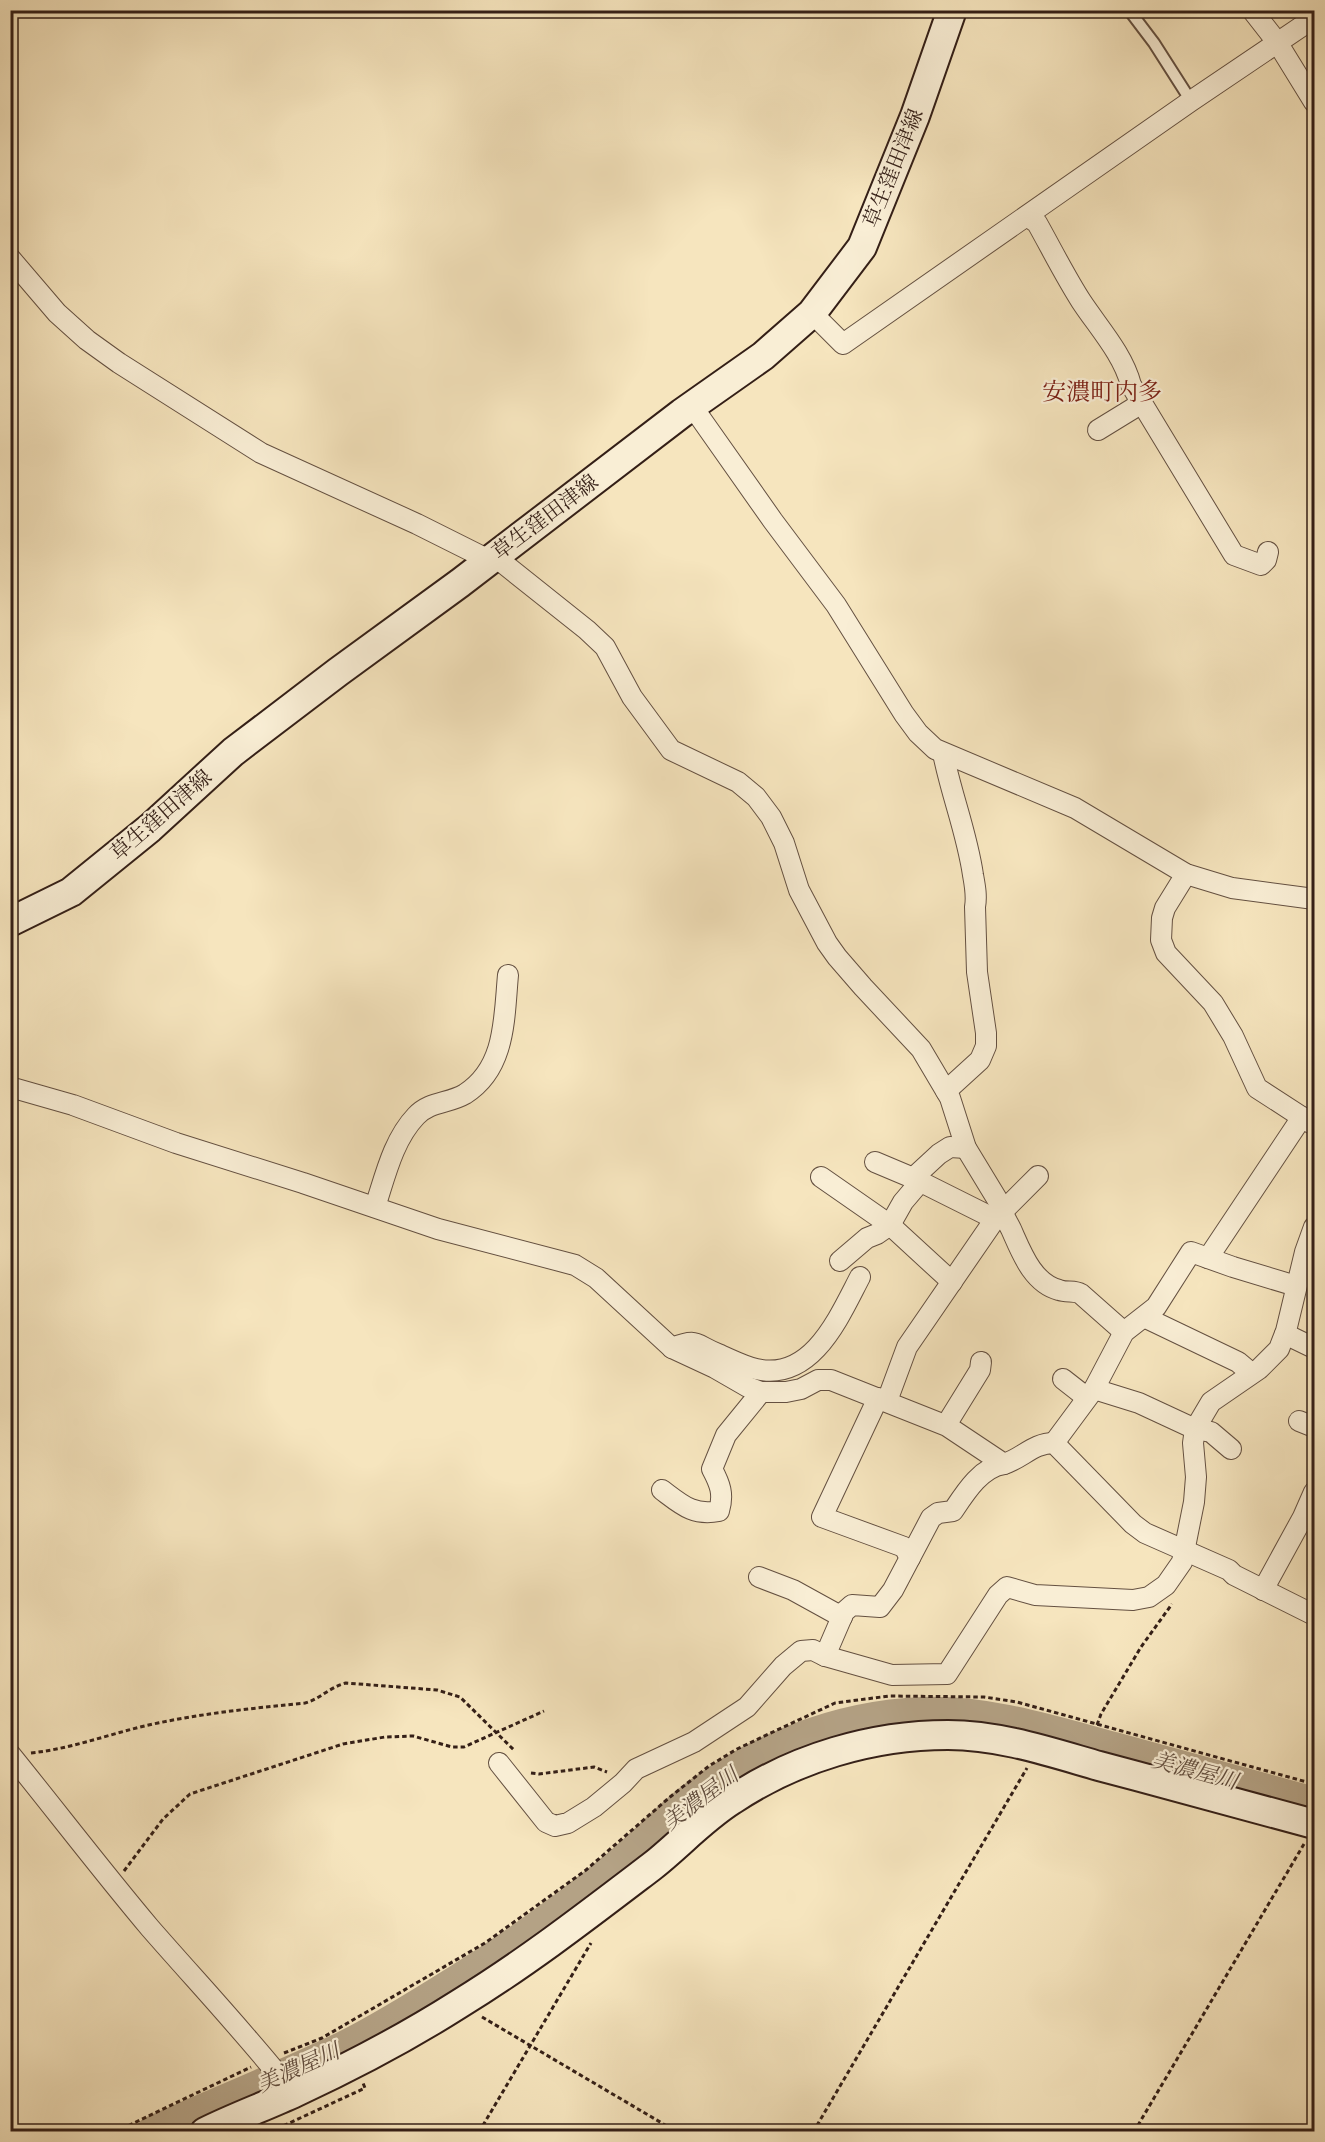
<svg xmlns="http://www.w3.org/2000/svg" width="1325" height="2142" font-family="Cardo,'Noto Serif JP',serif">
	<rect width="100%" height="100%" fill="#f6e5be"/>
	<filter id="stains"><feTurbulence type="fractalNoise" baseFrequency=".00333" numOctaves="4"/><feColorMatrix values="0 0 0 0 .2 0 0 0 0 .09 0 0 0 0 .02 0 0 0 .5 -.17"/></filter>
	<radialGradient id="worn" r=".72"><stop offset=".6" stop-color="#630" stop-opacity="0"/><stop offset="1" stop-color="#630" stop-opacity=".3"/></radialGradient>
	<g fill="none" stroke-linecap="round" stroke-linejoin="round">
		<path stroke="#b4a285" stroke-width="32" d="M 152,2132 C 215,2104 280,2078 342,2048 C 382,2028 422,2003 460,1979 C 513,1946 564,1909 613,1869 C 638,1849 660,1825 685,1804 C 752,1750 837,1716 923,1713 C 989,1711 1051,1731 1114,1748 C 1181,1767 1248,1785 1314,1803"/>
		<g stroke="#645041" stroke-width="14">
			<polyline id="lane" points="1129,10 1154,43 1191,101"/>
		</g>
		<g stroke="#645041" stroke-width="22">
			<g id="street">
				<polyline points="1252,10 1277,42 1314,102"/>
				<path d="M 1027,216 L 1037,223 C 1051,248 1065,276 1081,301 C 1098,327 1123,354 1131,385 L 1234,555 L 1261,565 L 1266,560 L 1268,552"/>
				<polyline points="10,258 57,313 87,340 119,363 261,453 417,524 489,560"/>
				<polyline points="812,313 843,344 1191,101 1314,18"/>
				<polyline points="692,406 773,521 836,605 904,714 918,733 935,749 1075,808 1186,874 1232,888 1314,899"/>
				<polyline points="1098,430 1142,403"/>
				<path d="M 494,556 L 587,630 L 605,647 L 632,697 L 671,750 L 738,782 L 756,797 L 771,817 L 784,843 L 799,890 L 827,943 L 837,957 L 863,987 L 921,1049 L 950,1098 L 966,1148 L 1000,1204 C 1002,1214 1007,1221 1011,1229 C 1021,1251 1032,1283 1059,1290 C 1067,1293 1074,1290 1081,1294 L 1124,1332"/>
				<path d="M 943,753 C 951,794 967,833 973,875 C 975,886 977,896 975,907 L 977,972 L 986,1033 L 986,1046 L 980,1060 L 946,1091"/>
				<polyline points="1186,874 1165,908 1162,918 1161,940 1166,953 1213,1003 1233,1036 1257,1088 1314,1125"/>
				<path d="M 10,1087 L 73,1105 L 176,1143 L 303,1183 L 438,1229 L 575,1265 L 596,1278 L 672,1348 L 715,1368 L 748,1387 L 761,1392 L 786,1392 L 801,1389 L 818,1380 L 831,1380 L 947,1426 L 1004,1464 C 1023,1458 1033,1443 1054,1443 L 1133,1524 L 1145,1533 L 1229,1570 L 1234,1575 L 1314,1615"/>
				<polyline points="875,1162 913,1178 995,1219"/>
				<polyline points="821,1177 890,1225 952,1282"/>
				<polyline points="913,1178 939,1154 950,1147 966,1148"/>
				<path d="M 375,1207 C 385,1177 393,1140 416,1116 C 430,1101 448,1104 465,1094 C 506,1068 504,1018 508,975"/>
				<polyline points="1208,1258 1302,1117"/>
				<polyline points="840,1261 867,1238 877,1234 890,1225 903,1202 920,1182"/>
				<polyline points="1144,1317 1238,1362 1251,1373"/>
				<polyline points="1285,1334 1314,1348"/>
				<path d="M 672,1348 C 698,1338 694,1344 718,1354 C 730,1359 743,1366 756,1369 C 812,1382 839,1317 860,1277"/>
				<polyline points="1063,1379 1086,1397"/>
				<polyline points="1094,1389 1139,1403 1195,1429 1211,1432 1231,1449"/>
				<polyline points="878,1398 822,1517 904,1547 910,1558"/>
				<polyline points="887,1401 907,1347 995,1219 1038,1176"/>
				<polyline points="1299,1421 1314,1427"/>
				<polyline points="946,1425 980,1370 981,1362"/>
				<polyline points="1054,1443 1094,1389 1124,1332 1156,1307 1191,1252 1233,1267 1296,1286"/>
				<path d="M 662,1490 C 682,1505 693,1516 719,1511 C 724,1494 720,1484 712,1469 L 726,1435 L 761,1392"/>
				<polyline points="759,1577 793,1590 842,1617"/>
				<polyline points="1263,1590 1303,1517 1314,1492"/>
				<path d="M 825,1656 L 844,1612 L 852,1605 L 880,1607 L 893,1590 L 931,1518 L 938,1513 L 953,1511 C 965,1493 981,1467 1004,1464"/>
				<path d="M 10,1754 C 57,1812 102,1871 150,1928 C 198,1983 248,2036 293,2093"/>
				<polyline points="499,1763 546,1822 555,1826 568,1823 594,1807 623,1783 636,1769 694,1742 747,1707 783,1666 801,1651 813,1650 825,1656 892,1675 947,1674 998,1595 1007,1587 1035,1595 1133,1600 1149,1597 1166,1585 1182,1562 1194,1502 1196,1477 1193,1443 1195,1429 1211,1402 1259,1369 1279,1349 1286,1331 1305,1252 1314,1227"/>
			</g>
		</g>
		<g stroke="#341f17" stroke-width="32">
			<g id="secondary">
				<polyline points="10,922 71,892 150,828 233,752 338,672 460,583 682,413 763,356 812,313 862,247 915,116 952,10"/>
				<path d="M 205,2132 C 235,2117 266,2106 296,2092 C 352,2066 407,2037 459,2004 C 526,1963 588,1915 651,1867 C 678,1846 702,1819 732,1800 C 795,1758 872,1735 948,1735 C 1000,1735 1050,1752 1099,1766 C 1171,1785 1243,1805 1314,1824"/>
			</g>
		</g>
		<g stroke="#341f17" stroke-width="3" stroke-dasharray="4.5 3" stroke-linecap="butt">
			<polyline points="1097,1725 1101,1714 1141,1647 1172,1604"/>
			<path d="M 31,1753 C 76,1748 114,1732 158,1723 C 206,1713 255,1708 305,1703 C 320,1699 330,1687 346,1683 L 437,1690 L 460,1697 L 515,1751"/>
			<polyline points="531,1773 539,1774 594,1767 607,1772"/>
			<polyline points="124,1871 163,1819 190,1794 343,1744 385,1737 413,1736 452,1747 464,1747 544,1711"/>
			<polyline points="482,2017 677,2132"/>
			<polyline points="284,2053 322,2038 485,1943 586,1870 670,1797 709,1766 737,1749 775,1731 835,1703 889,1696 984,1697 1017,1702 1314,1784"/>
			<polyline points="115,2132 251,2067"/>
			<polyline points="270,2132 365,2088 363,2083"/>
			<polyline points="479,2132 591,1943"/>
			<polyline points="813,2132 1027,1768"/>
			<polyline points="1134,2132 1304,1844"/>
		</g>
		<use href="#lane" stroke="#f9eed5" stroke-width="10"/>
		<use href="#street" stroke="#f9eed5" stroke-width="20"/>
		<use href="#secondary" stroke="#f9eed5" stroke-width="28"/>
	</g>
	<g text-anchor="middle" stroke-width="4.5" stroke-linejoin="round" paint-order="stroke">
		<g font-size="21" fill="#341f17" stroke="#f9eed5">
			<text transform="translate(893 168) rotate(-68)" y="7">草生窪田津線</text>
			<text transform="translate(545 517) rotate(-37)" y="7">草生窪田津線</text>
			<text transform="translate(161 815) rotate(-41)" y="7">草生窪田津線</text>
		</g>
		<g font-size="22" font-style="italic" fill="#614d3e" stroke="#f9eed5">
			<text transform="translate(1195 1770) rotate(15)" y="8">美濃屋川</text>
			<text transform="translate(700 1798) rotate(-37)" y="8">美濃屋川</text>
			<text transform="translate(298 2067) rotate(-24)" y="8">美濃屋川</text>
		</g>
		<g font-size="24" fill="#7a1f14" stroke="#f9eed5">
			<text x="1102" y="400">安濃町内多</text>
		</g>
	</g>
	<rect width="1325" height="2142" fill="none" stroke="#f6e5be" stroke-width="36"/>
	<rect x="12" y="12" width="1301" height="2118" fill="none" stroke="#341f17" stroke-width="3"/>
	<rect x="18" y="18" width="1289" height="2106" fill="none" stroke="#341f17" stroke-width="1.5"/>
	<rect width="100%" height="100%" filter="url(#stains)"/>
	<rect width="100%" height="100%" fill="url(#worn)"/>
</svg>
